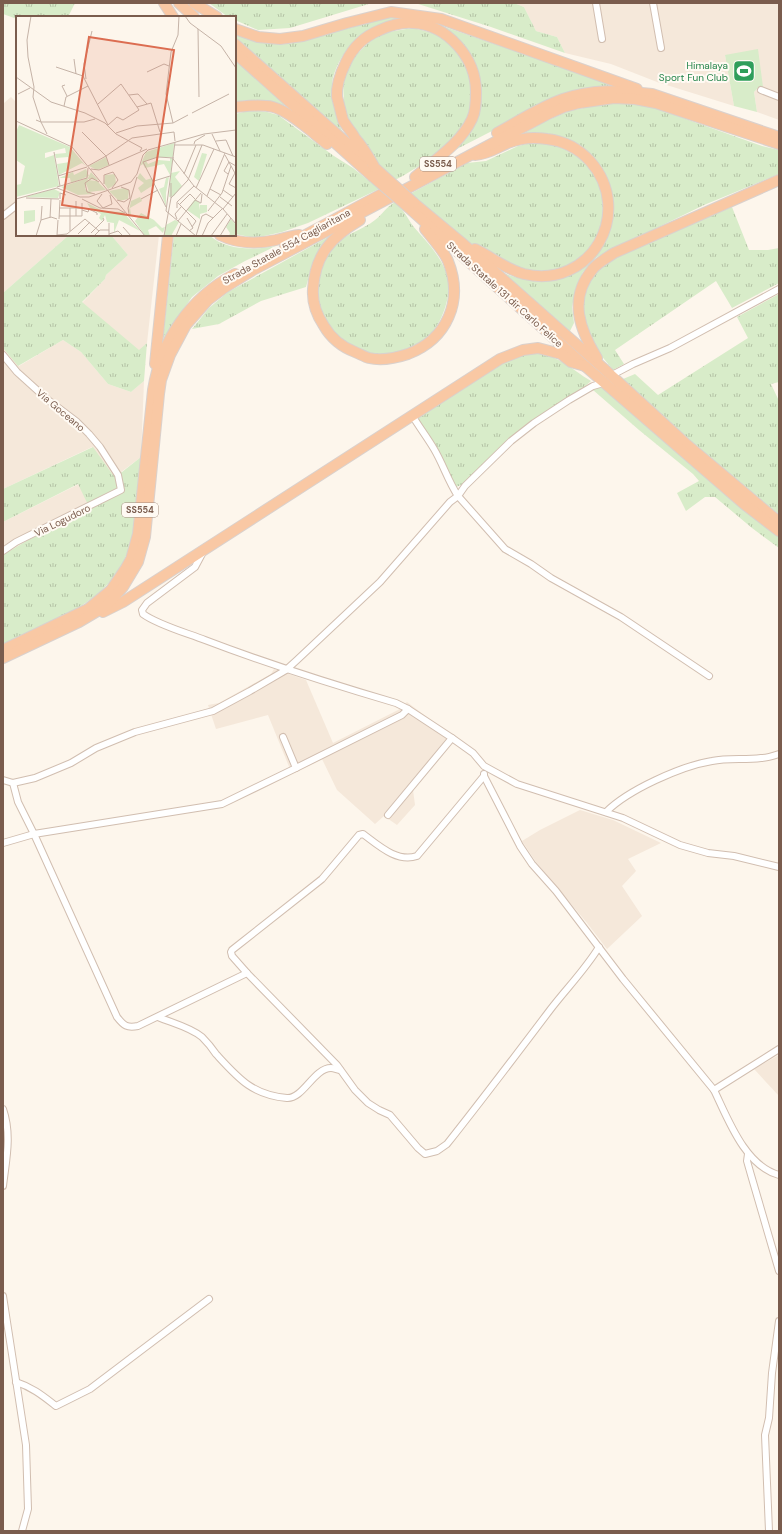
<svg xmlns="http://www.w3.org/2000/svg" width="782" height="1534" font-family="'DM Sans',sans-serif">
	<defs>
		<pattern id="grass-tufts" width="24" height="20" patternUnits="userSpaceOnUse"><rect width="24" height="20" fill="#d8ecc9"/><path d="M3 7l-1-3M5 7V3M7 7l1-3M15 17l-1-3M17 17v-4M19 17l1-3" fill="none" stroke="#b4c2a5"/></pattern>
	</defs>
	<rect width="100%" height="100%" fill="#fdf6ec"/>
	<g fill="#f5e8da">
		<polygon points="514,3 779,3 779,120 757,112 754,92 758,88 763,87 725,55 734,106 657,82 611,64 565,53 557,37 536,31 524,7"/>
		<polygon points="11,97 17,103 17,235 69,235 3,293 3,104"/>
		<polygon points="111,235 159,235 147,343 139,351 82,303 105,279 106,275 128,255"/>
		<polygon points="63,340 81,352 108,384 131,392 144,381 141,457 121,472 113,475 92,447 3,489 3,348 19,366"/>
		<polygon points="79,484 91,511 28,540 3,555 3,522"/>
		<polygon points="274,669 306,680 333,743 398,710 407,702 455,738 413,790 415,805 397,825 384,816 375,824 337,790 322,759 292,774 268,715 216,729 208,705 219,703 271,674"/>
		<polygon points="580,810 613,820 661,843 628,859 636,871 622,886 642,916 607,949 587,923 536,862 522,841 540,830"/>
		<polygon points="779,1055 779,1096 754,1069"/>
	</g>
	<g fill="url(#grass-tufts)">
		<polygon points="3,3 75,3 68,17 17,17 17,19 3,14"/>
		<polygon points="209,3 372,3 290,28 258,30 235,20 235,17 228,17"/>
		<polygon points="415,3 514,3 524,7 536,31 557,37 565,53 491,27"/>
		<path d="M 387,18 L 401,18 C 391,21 381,24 372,28 C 353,36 334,64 332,84 C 331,102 337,120 344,135 L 235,39 L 235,33 C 252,41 270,45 289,44 Z"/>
		<path d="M 439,25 L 615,85 L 579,91 L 560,96 L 453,151 C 459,145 466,140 470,133 C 488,107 483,71 465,47 C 459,37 449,31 439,25 Z"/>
		<path d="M 412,28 C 422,30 432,32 441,37 C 476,56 481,109 455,138 C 442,152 413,171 395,180 L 383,171 L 354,129 L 347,116 L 344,103 L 343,82 L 353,58 L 369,42 L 383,33 Z"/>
		<path d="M 235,60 L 286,105 C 278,106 271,102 264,101 C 254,100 244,100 235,102 Z"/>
		<path d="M 603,104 L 632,104 L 655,108 L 762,146 L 779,150 L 779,174 L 704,205 L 597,257 L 583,272 L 576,287 L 572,307 L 574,323 L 570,331 L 566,332 L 499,271 C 543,291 589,282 607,233 C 611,222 615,212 613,200 C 609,180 590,163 578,147 L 519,136 L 544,122 L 569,111 Z"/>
		<polygon points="252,110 267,112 278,115 334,156 353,168 379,189 308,223 282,232 255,238 235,234 235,114"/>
		<path d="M 531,143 C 536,143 543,142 549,144 C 637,165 607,285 532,272 C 489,265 443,222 410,194 L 467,163 L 486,161 L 518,146 Z"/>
		<path d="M 395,202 C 403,209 407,217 413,226 C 430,246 453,267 448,296 C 443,322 430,342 405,350 C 399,352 393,354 387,355 C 375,357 361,352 350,345 C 346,343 341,340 337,337 C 334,334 331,329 329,325 C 326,321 322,316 321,312 C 312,290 320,264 334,246 C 344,234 363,230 375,220 C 383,214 385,208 395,202 Z"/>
		<polygon points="732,207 749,250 768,250 779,248 779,283 732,308 716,281 615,350 624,364 613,370 591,343 580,307 592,273 615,257"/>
		<polygon points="69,235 111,235 128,255 106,275 105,279 82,302 139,350 147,343 144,381 131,392 108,384 81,352 63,340 18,366 3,348 3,293"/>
		<path d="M 174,235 L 209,235 C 227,251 254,250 276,246 L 245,261 L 218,276 L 192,297 L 163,339 Z"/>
		<path d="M 330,236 C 317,251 311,268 306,287 L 261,301 L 219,324 L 192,329 L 209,308 L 228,292 Z"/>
		<path d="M 779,294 L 779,382 L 771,384 L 779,401 L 779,514 C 723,475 673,425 623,379 L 635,374 L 658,395 L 748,338 L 737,317 Z"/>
		<path d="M 534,353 C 561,356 569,368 591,381 L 579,392 L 531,422 L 464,484 L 456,487 L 417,418 L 503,362 L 521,355 Z"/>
		<polygon points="602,386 779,535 779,548 752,528 715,497 705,497 686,511 677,493 699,481 693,474 639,430 593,390"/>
		<path d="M 93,447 L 113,475 L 122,472 L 141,457 C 138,486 138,519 129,547 C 113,603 50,622 3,644 L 3,555 L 28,540 L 91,511 L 78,484 L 3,522 L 3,489 Z"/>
	</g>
	<polygon fill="#d8ecc9" points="758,49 763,87 758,88 754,92 757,112 734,106 725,55"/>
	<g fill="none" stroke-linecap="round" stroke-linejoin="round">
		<g stroke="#d1beb0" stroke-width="8">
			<g id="minor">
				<polyline points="596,3 602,39"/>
				<polyline points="653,3 661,48"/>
				<polyline points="761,90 779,97"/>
				<polyline points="3,216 17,205"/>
				<polyline points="3,355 17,372 48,400 77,422 89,434 100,447 118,475 121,490 16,542 3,551"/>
				<polyline points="614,374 633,364 670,348 779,289"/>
				<polyline points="600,384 593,386 569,400 534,423 511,441 465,486 458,496 505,549 531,564 551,578 621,617 709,676"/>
				<path d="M 203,552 L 195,567 L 147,603 L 142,610 L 143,614 C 158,625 187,633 205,640 C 268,664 331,684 396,703 L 408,709 L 452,738 L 473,753 L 484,766 L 517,784 L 623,818 L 680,845 L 708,853 L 734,856 L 779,867"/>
				<polyline points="283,737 296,768"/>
				<polyline points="484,774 484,776 520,846 532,864 556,891 623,979 714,1090 779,1049"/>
				<path d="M 3,780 L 13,783 L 35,778 L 71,763 L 96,748 L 135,732 L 213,711 L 250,691 L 286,670 L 297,660 L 380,582 L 450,502 L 458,496 C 448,481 443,464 434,449 C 427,437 419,427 412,415"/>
				<path d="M 13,783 L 18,802 L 34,834 L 117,1017 C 124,1026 127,1028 138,1026 L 247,973 L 232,956 L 231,952 L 232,950 L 322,879 L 359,835 L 363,834 C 378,845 397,863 417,856 L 484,776"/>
				<path d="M 606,812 C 628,790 681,766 712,761 C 728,758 745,760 761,758 C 767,758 773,756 779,754"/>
				<polyline points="388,815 452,738"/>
				<polyline points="3,843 34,834 222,804 296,768 402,715 408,709"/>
				<path d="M 247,973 L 337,1065 L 355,1090 L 368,1103 L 379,1110 L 390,1115 L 418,1148 L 425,1154 L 437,1151 L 447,1144 C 482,1100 516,1055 550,1010 C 566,989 585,970 599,947"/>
				<path d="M 158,1017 C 172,1023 190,1027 202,1037 C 207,1042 212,1048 216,1054 C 238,1078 252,1095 287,1098 C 303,1099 314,1068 331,1068 C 334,1068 338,1070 340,1070"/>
				<path d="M 714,1090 C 728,1119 745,1166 779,1175"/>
				<path d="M 3,1109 C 12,1135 6,1160 3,1186"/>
				<polyline points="748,1154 747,1161 751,1175 779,1271"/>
				<polyline points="3,1296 26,1445 28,1509 22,1531"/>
				<path d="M 16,1382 C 32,1387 43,1396 56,1406 L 90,1389 L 209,1299"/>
				<polyline points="769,1531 765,1435 769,1418 772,1373 779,1321"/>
			</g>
		</g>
		<g stroke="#dad1cd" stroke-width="12">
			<g id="trunk">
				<polyline points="164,3 173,17"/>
				<polyline points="179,3 194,17"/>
				<polyline points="194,3 217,17"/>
				<polyline points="235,29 258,37 280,39 303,36 347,23 391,12 441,19 637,89"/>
				<polyline points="235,44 366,160"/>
				<polyline points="235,53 372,176"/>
				<path d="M 235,107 C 248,106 260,104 273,107 C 289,111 313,133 327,144"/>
				<path d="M 497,133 C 519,121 540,107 563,99 C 592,89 622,90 652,94 L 779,137"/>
				<path d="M 475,155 C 489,154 496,148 508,143 C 520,138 535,137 547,139 C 564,141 579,149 590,161 C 635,212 591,290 524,274 C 505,269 492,257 475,249"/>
				<path d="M 375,168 C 369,157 363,147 355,138 C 352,132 346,126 343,120 C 341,113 339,104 337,97 C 336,85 341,72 346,62 C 353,47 365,36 380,30 C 391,25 401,22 413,23 C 448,25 476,58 476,92 C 476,101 476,111 472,119 C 461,143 435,160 415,177"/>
				<polyline points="414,203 461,242 602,367 685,443 779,522"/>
				<polyline points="408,207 585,366 744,504 779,531"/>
				<path d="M 360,220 C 331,237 315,255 313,289 C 312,303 316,314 324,326 C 331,338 342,347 355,352 C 360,354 365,357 369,358 C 382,361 396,358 408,354 C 447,339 464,301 448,261 C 444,251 432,238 425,229"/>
				<path d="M 220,235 C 238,244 257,244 276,240 C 284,238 291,236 299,235"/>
				<polyline points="285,246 395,187"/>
				<path d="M 597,358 C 580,330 568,299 592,270 C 597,263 607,258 614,253 L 779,180"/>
				<polyline points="155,364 168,235"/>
				<polyline points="103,612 123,602 500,359 523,350 538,348 561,354 571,362 585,366"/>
				<path d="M 3,650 L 88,609 L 111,590 L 126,568 L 131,559 L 138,534 L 153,390 C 161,340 190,298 235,274"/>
				<polyline points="3,658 79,622 106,606 123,587 138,562 145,537 159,394 161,380 170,355 186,325 208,300 224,288 253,270 548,114 564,107 579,103 614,98 635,99 656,103 779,144"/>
			</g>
		</g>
		<use href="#minor" stroke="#fff" stroke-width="6"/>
		<use href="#trunk" stroke="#f9c8a4" stroke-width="10"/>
		<g stroke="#dad1cd" stroke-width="12" stroke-linecap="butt">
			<g id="trunk-bridge">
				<polyline points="375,168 414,203"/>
				<polyline points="372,176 408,207"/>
			</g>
		</g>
		<use href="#trunk-bridge" stroke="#f9c8a4" stroke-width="10"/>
	</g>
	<defs>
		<g id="stadium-square" transform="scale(1.15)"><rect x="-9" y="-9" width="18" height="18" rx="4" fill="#2e9e5b" stroke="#fffaf3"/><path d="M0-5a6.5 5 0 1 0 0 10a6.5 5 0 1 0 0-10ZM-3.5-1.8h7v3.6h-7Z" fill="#fff"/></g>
	</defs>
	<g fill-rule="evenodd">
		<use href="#stadium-square" x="744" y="71"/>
	</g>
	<g text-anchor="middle" stroke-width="4" stroke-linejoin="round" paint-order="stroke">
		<g fill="#fffaf3" stroke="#a28b7f" stroke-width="1">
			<rect x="420" y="157" width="36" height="14" rx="3"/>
			<rect x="122" y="503" width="36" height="14" rx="3"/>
		</g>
		<g font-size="9" font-weight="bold" fill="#7a5c4d">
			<text x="438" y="167">SS554</text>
			<text x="140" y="513">SS554</text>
		</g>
		<g font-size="10" fill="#27864d" stroke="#fffaf3" text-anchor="end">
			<text x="728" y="69">Himalaya<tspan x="728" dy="12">Sport Fun Club</tspan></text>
		</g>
		<g font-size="10" fill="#7a5c4d" stroke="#fffaf3">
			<text transform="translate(286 246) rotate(-29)" y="4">Strada Statale 554 Cagliaritana</text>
			<text transform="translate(505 294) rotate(42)" y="4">Strada Statale 131 dir Carlo Felice</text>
			<text transform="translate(61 410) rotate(40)" y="4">Via Goceano</text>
			<text transform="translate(62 520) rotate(-26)" y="4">Via Logudoro</text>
		</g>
	</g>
	<g transform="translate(16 16)">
		<rect width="220" height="220" fill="#fdf6ec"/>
		<path d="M 3,109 L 54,131 L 70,150 L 66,147 L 43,159 L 41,148 L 54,146 L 52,141 L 40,142 L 39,138 L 50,137 L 49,132 L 29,137 L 29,142 L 38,139 L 43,170 L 0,181 L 0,169 L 5,168 L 9,150 L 0,144 L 0,116 ZM 158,127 L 157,141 L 142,141 L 130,145 L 132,148 L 142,144 L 154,145 L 154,142 L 157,142 L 154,159 L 148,148 L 129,152 L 127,148 L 124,150 L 130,136 ZM 90,141 L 93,149 L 81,154 L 73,150 ZM 70,153 L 73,160 L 55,167 L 54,162 L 43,162 L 57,156 L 58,159 ZM 164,155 L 159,161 L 166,170 L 158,180 L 153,181 L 155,157 ZM 75,156 L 82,164 L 72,163 L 69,173 L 77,178 L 62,179 L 45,171 L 72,162 ZM 124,157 L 130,164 L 136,162 L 139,168 L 125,177 L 122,172 L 128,167 L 121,162 ZM 99,158 L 100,168 L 92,173 L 88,167 L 89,159 ZM 153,161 L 150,177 L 150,190 L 143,173 L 148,171 L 150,162 ZM 72,164 L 81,165 L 90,174 L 73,176 L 70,167 ZM 108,172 L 113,174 L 112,183 L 103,185 L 93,175 ZM 38,173 L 44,176 L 42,182 L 9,181 ZM 124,181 L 126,185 L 114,192 L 115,199 L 119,205 L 125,197 L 138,204 L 146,212 L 149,211 L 147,217 L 140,210 L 132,214 L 134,220 L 129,220 L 114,198 L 113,195 L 115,185 ZM 179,183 L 185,188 L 183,188 L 184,194 L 184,189 L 191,189 L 191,196 L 184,198 L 184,203 L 171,194 ZM 71,187 L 87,195 L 107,196 L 124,215 L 103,204 L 98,217 L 98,207 L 91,206 L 89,199 L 86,205 L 83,202 L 85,198 L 74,192 ZM 215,203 L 220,209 L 220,220 L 213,220 L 214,217 L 210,211 ZM 159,204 L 163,206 L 155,220 L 148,220 L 150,209 Z" fill="#d8ecc9"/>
		<path d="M 186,137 L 191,138 L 183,165 L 178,161 Z" fill="#d8ecc9"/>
		<path d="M 19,194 L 19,205 L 8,208 L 8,195 Z" fill="#d8ecc9"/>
		<path fill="none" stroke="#c5b3a7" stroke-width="1" d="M 15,0 L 11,24 L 12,41 L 18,71 L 17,81 L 25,106 L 68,106 L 79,103M 169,0 L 174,7 L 205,30 L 220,52M 182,13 L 183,81M 58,43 L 60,58M 40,51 L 67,60 L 72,70M 131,56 L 148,48 L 153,50M 0,61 L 35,86 L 69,97 L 89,107 L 100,118 L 126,132 L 124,135M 70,63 L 68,48 L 76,15M 49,69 L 46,70 L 51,80M 2,78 L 14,72M 113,79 L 122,78 L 131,88M 82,88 L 105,68 L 121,91M 48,90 L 50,81 L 72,70 L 92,109M 176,97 L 213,78M 20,104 L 25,106 L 31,118M 0,105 L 56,131 L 129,220M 157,107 L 150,78 L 155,36 L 162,19 L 163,0M 92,109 L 101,101 L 107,104 L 123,94 L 121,91 L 135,87 L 144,116M 66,116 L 90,140 L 72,150M 100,117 L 121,110 L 157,107 L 172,99M 196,118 L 204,135M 200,125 L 210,124 L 217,140M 159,126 L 150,195 L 180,220M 178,128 L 179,125 L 189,119M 159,129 L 187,129 L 220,141M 38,136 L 44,170M 209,139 L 220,159M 157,143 L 178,170 L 207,193 L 220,208M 93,149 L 90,140 L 116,122 L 158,116 L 159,125M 75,153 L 83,154 L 131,133M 219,157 L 213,168 L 220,172M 168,158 L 180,129M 212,158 L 208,155 L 213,146 L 220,150M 42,160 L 71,151M 138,165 L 154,160M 88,168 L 88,159 L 97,156 L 102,164 L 96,172M 41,171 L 71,162 L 72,152M 180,172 L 198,133M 194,173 L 205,179M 207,174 L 217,181M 79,178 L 71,176 L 69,167 L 76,162 L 83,166M 86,178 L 81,185 L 87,192 L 96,188 L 94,179M 191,180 L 209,137M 204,181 L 216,190M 10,182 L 43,183M 155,182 L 172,164 L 186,129M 0,183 L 41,172 L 64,181 L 73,181 L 115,166 L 121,158 L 127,139 L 132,134 L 188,118 L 220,114M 44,183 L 44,177 L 50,179M 66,183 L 84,192 L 102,193 L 109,197M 125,183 L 142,174M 101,184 L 108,186 L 114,182 L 113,174 L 105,171M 179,184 L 185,187 L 186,178M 60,185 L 60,200M 162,187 L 180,205 L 176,211M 163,189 L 174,178 L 179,183M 150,191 L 127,146 L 142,141 L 158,142M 43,192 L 66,192M 161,192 L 161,186 L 178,170M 207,193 L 220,177M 66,194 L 72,196 L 73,193 L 81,197 L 81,199M 192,195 L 206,177 L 215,150M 113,198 L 112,192 L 121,161M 43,200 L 66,200 L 66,187M 34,202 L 35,183M 171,202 L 177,212 L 173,215M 43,203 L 44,184M 161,203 L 159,198 L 165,191M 25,204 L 26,190M 162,205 L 185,177M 93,207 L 93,220M 107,211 L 115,220M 54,215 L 54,192M 75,217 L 88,204 L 87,202M 62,218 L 74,206M 93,218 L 102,215 L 107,220M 41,219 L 51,218 L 69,203 L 83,215M 41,219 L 42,204M 20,220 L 25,204 L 35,201 L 41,203M 78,220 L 84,214 L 93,214M 148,220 L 155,182 L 155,167M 160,220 L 165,208M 180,220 L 186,200 L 190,198 L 197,202M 186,220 L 192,207 L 206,193M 195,220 L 211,198M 204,220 L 215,202"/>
		<path fill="#dc6d51" fill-opacity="0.15" stroke="#dc6d51" stroke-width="2" d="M 73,21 L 158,34 L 132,202 L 46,189 Z"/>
		<rect width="220" height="220" fill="none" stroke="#7a5c4d" stroke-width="2"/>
	</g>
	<rect width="782" height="1534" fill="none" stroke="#7a5c4d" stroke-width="8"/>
</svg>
